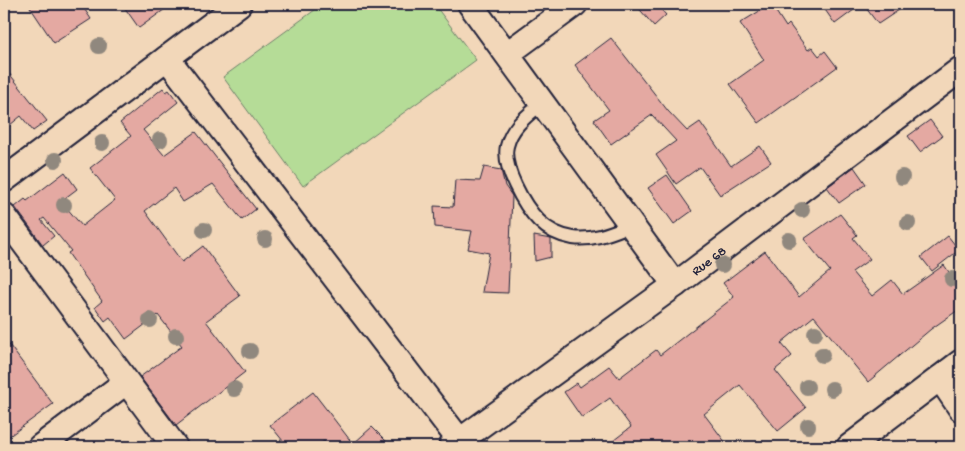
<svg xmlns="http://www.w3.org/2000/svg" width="965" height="451" font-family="'Gochi Hand',sans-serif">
	<rect width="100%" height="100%" fill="#f2d7b9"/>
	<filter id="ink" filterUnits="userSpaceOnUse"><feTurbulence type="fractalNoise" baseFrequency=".02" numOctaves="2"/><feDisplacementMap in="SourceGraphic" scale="10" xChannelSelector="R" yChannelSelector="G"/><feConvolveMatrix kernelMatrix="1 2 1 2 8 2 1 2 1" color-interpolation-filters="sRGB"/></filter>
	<g filter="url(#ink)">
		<polygon fill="#b5dc97" stroke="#6c7f69" points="323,4 434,4 476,60 303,186 223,77"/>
		<g fill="#e4a9a2" stroke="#22223b">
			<polygon points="28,4 81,4 91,19 54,43"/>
			<polygon points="122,4 172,4 139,28"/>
			<polygon points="635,4 656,4 666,15 654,26"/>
			<polygon points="771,4 786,27 789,24 808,50 812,47 819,56 825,51 837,67 759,123 730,84 764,60 740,23"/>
			<polygon points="821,4 862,4 835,24"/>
			<polygon points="863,4 908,4 878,24"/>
			<polygon points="611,38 668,111 687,131 700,122 731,166 760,146 771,162 720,195 700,167 676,184 656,155 676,141 652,115 611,144 594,120 609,110 575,65"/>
			<polygon points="4,67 47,121 33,131 21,116 4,130"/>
			<polygon points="163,88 166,92 169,90 178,102 143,130 164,155 196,132 256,209 242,220 213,184 183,202 174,188 145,211 182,262 203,246 240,296 206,321 245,372 176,425 140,377 182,346 158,315 126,339 110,317 105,321 95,307 102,301 68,253 71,251 44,218 41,220 54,236 43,245 15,207 25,199 27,201 65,172 77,189 61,201 82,226 115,200 90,168 131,136 120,123"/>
			<polygon points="930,120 942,136 920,152 908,136"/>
			<polygon points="484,167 501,170 505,186 512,196 508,293 482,292 489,253 468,249 472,231 435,227 434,206 453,207 455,180 480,181"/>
			<polygon points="854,167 866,184 839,203 827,187"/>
			<polygon points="667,175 692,211 674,224 648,188"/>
			<polygon points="840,214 857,235 853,238 870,259 852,272 872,296 892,280 903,294 944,265 961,289 961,308 931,329 868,382 814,316 781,343 792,356 775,370 806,408 778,431 740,385 704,414 729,447 605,447 631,427 610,398 582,418 564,392 577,383 580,387 609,366 619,378 656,350 660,355 734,297 723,283 765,251 799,297 830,271 804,239"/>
			<polygon points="534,236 551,239 551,257 535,261"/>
			<polygon points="948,236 959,250 932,271 921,257"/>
			<polygon points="4,338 53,404 4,440"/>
			<polygon points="313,392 353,444 372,427 392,447 328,447 324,441 315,447 288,447 270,425"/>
		</g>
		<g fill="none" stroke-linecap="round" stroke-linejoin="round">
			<g stroke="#22223b" stroke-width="16">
				<path id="service" d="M 542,103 C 527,116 512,126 507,146 C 502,167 524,206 539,221 C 548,230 561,236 573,238 C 593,241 613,232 631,225"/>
			</g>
			<g stroke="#22223b" stroke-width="28">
				<g id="minor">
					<polyline points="470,4 675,285"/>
					<polyline points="507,54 575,4"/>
					<polyline points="167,58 460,441"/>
					<polyline points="4,180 239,4"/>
					<polyline points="4,216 175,447"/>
					<polyline points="940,378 961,409"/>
					<polyline points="40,447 126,382"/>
					<path id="s1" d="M 451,447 L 675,285 L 961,69"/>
					<polyline points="849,447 961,362"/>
				</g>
			</g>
			<use href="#service" stroke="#f2d7b9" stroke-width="12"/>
			<use href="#minor" stroke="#f2d7b9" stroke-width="24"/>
		</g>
		<g fill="#90887e">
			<circle cx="99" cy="46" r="8"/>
			<circle cx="160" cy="140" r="8"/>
			<circle cx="102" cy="143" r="8"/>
			<circle cx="55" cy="160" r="8"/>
			<circle cx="902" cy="177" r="8"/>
			<circle cx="64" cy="205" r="8"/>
			<circle cx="802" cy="210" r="8"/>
			<circle cx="908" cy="223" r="8"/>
			<circle cx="204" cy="230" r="8"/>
			<circle cx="265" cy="239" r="8"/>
			<circle cx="789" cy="240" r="8"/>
			<circle cx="722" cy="265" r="8"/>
			<circle cx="952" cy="279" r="8"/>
			<circle cx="150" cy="320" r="8"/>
			<circle cx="815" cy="333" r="8"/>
			<circle cx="176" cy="336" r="8"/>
			<circle cx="250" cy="351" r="8"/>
			<circle cx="822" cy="355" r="8"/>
			<circle cx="807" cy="387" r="8"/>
			<circle cx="234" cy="389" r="8"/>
			<circle cx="832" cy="389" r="8"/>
			<circle cx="808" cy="426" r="8"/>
		</g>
	</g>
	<g text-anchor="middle" stroke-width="4" stroke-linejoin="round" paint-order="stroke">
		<g font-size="14" fill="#22223b" stroke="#f2d7b9">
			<text dy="5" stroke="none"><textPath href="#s1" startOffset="318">Rue 68</textPath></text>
		</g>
	</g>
	<rect width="965" height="451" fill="none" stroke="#f2d7b9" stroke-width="20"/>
	<rect x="10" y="10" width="945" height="431" fill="none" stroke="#22223b" stroke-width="2" filter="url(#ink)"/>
</svg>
